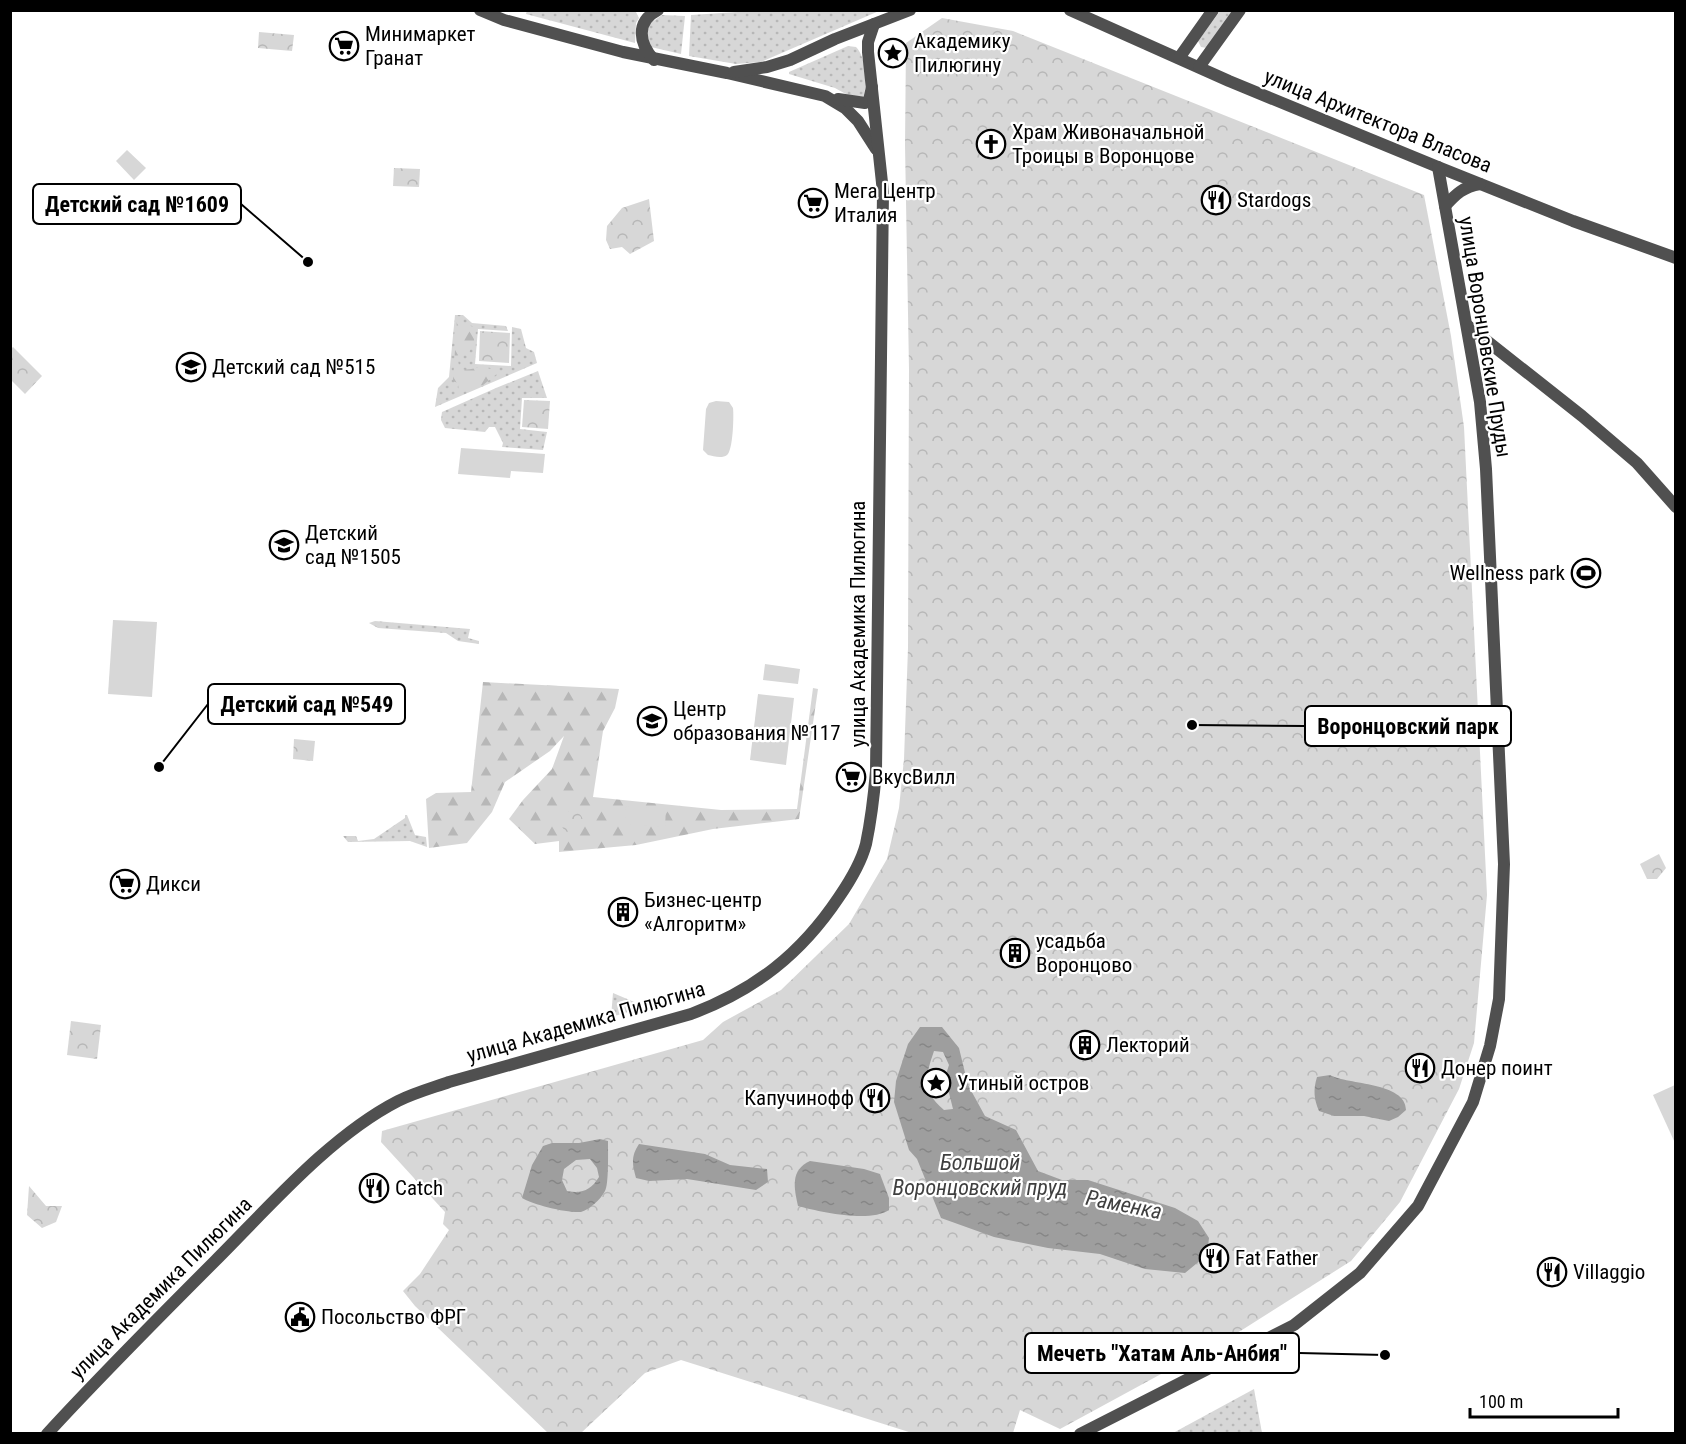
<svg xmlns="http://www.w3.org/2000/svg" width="1686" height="1444" font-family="'Roboto Condensed',sans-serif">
	<defs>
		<pattern id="grass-dots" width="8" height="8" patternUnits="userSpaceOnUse" patternTransform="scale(1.5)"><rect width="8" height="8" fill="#d7d7d7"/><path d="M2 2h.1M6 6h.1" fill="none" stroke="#b7b7b7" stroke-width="1.8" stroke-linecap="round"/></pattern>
		<pattern id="forest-firs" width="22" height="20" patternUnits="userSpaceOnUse" patternTransform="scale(1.5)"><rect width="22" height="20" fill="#d7d7d7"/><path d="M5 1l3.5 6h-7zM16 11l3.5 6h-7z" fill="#b7b7b7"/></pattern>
		<pattern id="park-crowns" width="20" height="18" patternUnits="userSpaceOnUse" patternTransform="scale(1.5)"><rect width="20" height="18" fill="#d7d7d7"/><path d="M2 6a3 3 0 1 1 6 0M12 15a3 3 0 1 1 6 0" fill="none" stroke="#b7b7b7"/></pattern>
		<pattern id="water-ripples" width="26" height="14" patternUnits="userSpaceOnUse" patternTransform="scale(1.5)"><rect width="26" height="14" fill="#9e9e9e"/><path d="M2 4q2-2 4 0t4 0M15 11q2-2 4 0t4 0" fill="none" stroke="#868686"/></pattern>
	</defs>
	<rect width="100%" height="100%" fill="#fff"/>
	<g fill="url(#grass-dots)">
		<polygon points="527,10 636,12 639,18 636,23 635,43 526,14"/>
		<polygon points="767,10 879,11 761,62 736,64 689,56 691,15"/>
		<polygon points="1220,11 1234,11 1207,48 1201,47 1198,41"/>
		<polygon points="662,15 685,16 681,54 651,47 646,36 648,25"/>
		<path d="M 848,46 L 856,47 C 866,57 868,85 863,98 L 853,98 L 835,88 L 789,74 L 789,72 Z"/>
		<polygon points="455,315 463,315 472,323 506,326 508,331 478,329 475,364 511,366 512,327 521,329 526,348 534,352 537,363 435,407 438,388 449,377"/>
		<polygon points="538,371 547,398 522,398 520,429 547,432 543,450 502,447 503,443 495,427 489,427 485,432 445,428 441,420 442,412 496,388"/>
		<polygon points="375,621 470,629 468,638 479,641 479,644 458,641 446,633 378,628 369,623"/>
		<polygon points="405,815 407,815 415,835 426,837 427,847 410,841 348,842 343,836 356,836 358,841 374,839 405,818"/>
		<polygon points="613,993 646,1007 611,1017"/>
		<polygon points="1254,1389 1262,1433 1173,1433"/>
	</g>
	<g fill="url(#forest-firs)">
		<path d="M 457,319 L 475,328 L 474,342 L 469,352 L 457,356 L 460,370 C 477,370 483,363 498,373 L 483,385 L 459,393 L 458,383 L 453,381 Z"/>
		<polygon points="483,682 619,689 615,708 603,731 593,797 721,810 797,809 813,688 818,689 799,819 713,829 636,845 559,852 559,841 535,844 509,819 523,800 552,769 564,736 550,751 505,782 492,812 467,843 429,848 426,799 436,793 471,792"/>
	</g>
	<g fill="url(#park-crowns)">
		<polygon points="942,18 1013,31 1424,195 1451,336 1464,427 1487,895 1474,1043 1459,1089 1400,1202 1351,1261 1242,1330 1060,1429 1020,1410 1013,1433 912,1433 681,1360 645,1373 581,1433 548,1433 415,1306 403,1291 420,1274 449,1230 443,1224 445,1212 381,1142 382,1131 703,1040 723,1022 781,990 849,924 887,859 899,808 904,759 908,648 909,369 905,145 906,43"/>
		<polygon points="259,32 294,35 292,51 258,48"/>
		<polygon points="394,168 420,169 419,187 393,186"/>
		<polygon points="649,199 654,241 630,254 622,247 610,249 606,240 607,226 622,208"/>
		<polygon points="480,331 510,333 509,363 479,361"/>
		<polygon points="13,347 42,376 25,394 11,380 11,349"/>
		<polygon points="524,400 550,401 548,429 522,427"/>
		<polygon points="294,739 315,741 313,761 293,759"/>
		<circle cx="572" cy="822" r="11"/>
		<polygon points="1659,854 1666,868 1657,879 1647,879 1640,864"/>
		<polygon points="71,1021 101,1025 97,1059 67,1055"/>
		<polygon points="29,1186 46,1206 62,1206 56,1222 42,1228 27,1215"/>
	</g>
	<g fill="#d7d7d7">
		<polygon points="127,150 146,168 134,180 116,161"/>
		<path d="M 716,401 L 729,402 L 733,408 C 734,416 733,451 727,455 C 722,459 713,456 708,455 L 703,450 L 706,409 L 709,403 Z"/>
		<polygon points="461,448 545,454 543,473 511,471 510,478 458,474"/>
		<polygon points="113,620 157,622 152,697 108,694"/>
		<polygon points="765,664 800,669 798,684 763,680"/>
		<polygon points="758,694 794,698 786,765 750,760"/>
		<polygon points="626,806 666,808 665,827 625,824"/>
		<polygon points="1675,1085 1675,1143 1653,1095"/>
	</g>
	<g fill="url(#water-ripples)" fill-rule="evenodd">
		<path d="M 920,1027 L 942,1027 L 959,1048 L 968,1085 L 985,1116 L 1016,1130 L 1038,1171 L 1062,1180 L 1088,1180 L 1175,1208 L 1198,1221 L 1209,1238 L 1207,1255 L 1185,1273 L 1145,1269 L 1100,1254 L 1048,1248 L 994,1237 L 941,1218 L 917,1159 L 909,1150 L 894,1102 L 896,1081 L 908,1044 ZM 934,1051 L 943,1052 L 949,1065 L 945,1077 L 953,1109 L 944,1110 C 921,1090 925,1078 934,1051 Z"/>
		<path d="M 1330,1075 C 1348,1085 1406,1082 1406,1110 L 1398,1117 L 1389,1121 L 1364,1116 L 1334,1116 L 1319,1111 C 1314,1099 1313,1090 1317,1077 Z"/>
		<path d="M 600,1139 L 608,1141 C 608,1150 609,1185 605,1191 C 601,1199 589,1210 581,1212 C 566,1213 534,1205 522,1198 L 532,1165 L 543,1146 L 552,1143 L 579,1143 ZM 590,1159 L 597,1168 L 599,1177 C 591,1190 582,1194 567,1191 L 562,1180 L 564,1169 L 576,1160 Z"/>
		<path d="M 639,1144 L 705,1154 L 730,1165 L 767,1169 L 768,1182 L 756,1190 L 687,1179 L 649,1181 L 636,1178 C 632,1164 631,1156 639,1144 Z"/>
		<path d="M 810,1161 L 864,1169 L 880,1174 L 889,1198 L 889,1210 C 870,1223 820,1212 798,1206 C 794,1188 790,1170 810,1161 Z"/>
	</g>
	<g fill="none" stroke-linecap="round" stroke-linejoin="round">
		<g stroke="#505050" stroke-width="12">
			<polyline points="480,10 504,20 623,52 727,73 825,96 845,108 858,121 876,149"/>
			<polyline points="1070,10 1229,81 1438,167 1573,221 1676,258"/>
			<polyline points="1179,58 1213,10"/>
			<path d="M 654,60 C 639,43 635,22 658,10"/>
			<polyline points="1199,67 1240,10"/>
			<polyline points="734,72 767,67 790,60 835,39 910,10"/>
			<polyline points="838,99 865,103 869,100 872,87"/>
			<path d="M 1445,206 C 1456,194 1463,187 1480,184"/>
			<polyline points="1468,326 1582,416 1637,463 1676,507"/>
			<path d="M 47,1434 C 102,1374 159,1317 216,1260 C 270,1206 330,1136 398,1101 C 414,1093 432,1088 449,1082 L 691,1014 C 755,990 801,954 839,897 C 850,881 861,863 866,844 C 871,820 874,795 876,771 L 883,192 L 868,52 L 868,42 L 874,24"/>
			<polyline points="1080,1434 1294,1325 1360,1273 1418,1206 1473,1102 1490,1046 1499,999 1504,864 1486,469 1480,402 1438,167"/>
		</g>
	</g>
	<defs>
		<g id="supermarket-ring" transform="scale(1.5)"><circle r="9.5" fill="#fff" stroke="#000" stroke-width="1.5"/><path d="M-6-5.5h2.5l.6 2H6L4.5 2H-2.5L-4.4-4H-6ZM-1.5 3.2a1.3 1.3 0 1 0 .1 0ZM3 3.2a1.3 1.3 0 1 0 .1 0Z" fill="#000"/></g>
		<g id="sight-ring" transform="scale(1.5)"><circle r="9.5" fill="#fff" stroke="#000" stroke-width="1.5"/><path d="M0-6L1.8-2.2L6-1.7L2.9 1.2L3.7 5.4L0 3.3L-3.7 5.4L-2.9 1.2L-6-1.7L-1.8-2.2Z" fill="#000"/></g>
		<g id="church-ring" transform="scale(1.5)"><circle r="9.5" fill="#fff" stroke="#000" stroke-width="1.5"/><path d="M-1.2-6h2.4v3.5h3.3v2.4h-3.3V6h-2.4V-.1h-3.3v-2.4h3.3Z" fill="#000"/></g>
		<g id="restaurant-ring" transform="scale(1.5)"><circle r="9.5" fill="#fff" stroke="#000" stroke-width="1.5"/><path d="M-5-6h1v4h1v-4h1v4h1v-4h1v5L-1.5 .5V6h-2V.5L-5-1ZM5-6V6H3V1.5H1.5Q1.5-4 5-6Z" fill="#000"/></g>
		<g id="school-ring" transform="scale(1.5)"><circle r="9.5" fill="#fff" stroke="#000" stroke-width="1.5"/><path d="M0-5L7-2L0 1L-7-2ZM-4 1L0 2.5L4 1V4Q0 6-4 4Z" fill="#000"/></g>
		<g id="stadium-ring" transform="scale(1.5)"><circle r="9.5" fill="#fff" stroke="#000" stroke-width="1.5"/><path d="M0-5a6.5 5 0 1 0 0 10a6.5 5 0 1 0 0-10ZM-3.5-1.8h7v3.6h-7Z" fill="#000"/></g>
		<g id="building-ring" transform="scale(1.5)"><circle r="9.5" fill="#fff" stroke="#000" stroke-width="1.5"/><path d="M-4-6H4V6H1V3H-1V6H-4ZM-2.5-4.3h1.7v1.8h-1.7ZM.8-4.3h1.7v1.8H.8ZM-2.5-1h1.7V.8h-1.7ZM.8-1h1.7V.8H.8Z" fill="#000"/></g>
		<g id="civic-ring" transform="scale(1.5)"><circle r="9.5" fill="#fff" stroke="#000" stroke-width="1.5"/><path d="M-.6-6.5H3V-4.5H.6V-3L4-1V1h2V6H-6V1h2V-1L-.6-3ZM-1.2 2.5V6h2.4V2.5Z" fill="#000"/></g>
	</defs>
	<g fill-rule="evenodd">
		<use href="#supermarket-ring" x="344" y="46"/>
		<use href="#sight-ring" x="893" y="53"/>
		<use href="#church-ring" x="991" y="144"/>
		<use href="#restaurant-ring" x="1216" y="200"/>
		<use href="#supermarket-ring" x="813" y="203"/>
		<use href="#school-ring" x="191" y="367"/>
		<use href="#school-ring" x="284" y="545"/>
		<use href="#stadium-ring" x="1586" y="573"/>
		<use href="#school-ring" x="652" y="721"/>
		<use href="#supermarket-ring" x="851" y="777"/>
		<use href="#supermarket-ring" x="125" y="884"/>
		<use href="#building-ring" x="623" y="912"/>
		<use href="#building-ring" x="1015" y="953"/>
		<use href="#building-ring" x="1085" y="1045"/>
		<use href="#restaurant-ring" x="1420" y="1068"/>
		<use href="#sight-ring" x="936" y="1083"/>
		<use href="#restaurant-ring" x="875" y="1098"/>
		<use href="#restaurant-ring" x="374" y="1188"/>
		<use href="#restaurant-ring" x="1214" y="1258"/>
		<use href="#restaurant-ring" x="1552" y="1272"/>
		<use href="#civic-ring" x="300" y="1317"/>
	</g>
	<g text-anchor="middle" stroke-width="4.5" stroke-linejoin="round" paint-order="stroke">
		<g font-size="21" fill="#000" stroke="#fff" text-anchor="start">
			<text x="365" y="41">Минимаркет<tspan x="365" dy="24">Гранат</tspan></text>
			<text x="914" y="48">Академику<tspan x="914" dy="24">Пилюгину</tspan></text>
			<text x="1012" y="139">Храм Живоначальной<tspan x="1012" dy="24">Троицы в Воронцове</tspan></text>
			<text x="834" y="198">Мега Центр<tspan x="834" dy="24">Италия</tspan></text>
			<text x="1237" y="207">Stardogs</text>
			<text x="212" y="374">Детский сад №515</text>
			<text x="305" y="540">Детский<tspan x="305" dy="24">сад №1505</tspan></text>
			<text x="1565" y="580" text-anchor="end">Wellness park</text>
			<text x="673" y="716">Центр<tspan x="673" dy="24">образования №117</tspan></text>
			<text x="872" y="784">ВкусВилл</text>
			<text x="146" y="891">Дикси</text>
			<text x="644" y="907">Бизнес-центр<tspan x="644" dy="24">«Алгоритм»</tspan></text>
			<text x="1036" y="948">усадьба<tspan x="1036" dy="24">Воронцово</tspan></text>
			<text x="1106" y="1052">Лекторий</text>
			<text x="1441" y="1075">Донер поинт</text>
			<text x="957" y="1090">Утиный остров</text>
			<text x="854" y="1105" text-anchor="end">Капучинофф</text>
			<text x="395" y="1195">Catch</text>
			<text x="1235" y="1265">Fat Father</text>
			<text x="1573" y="1279">Villaggio</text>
			<text x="321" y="1324">Посольство ФРГ</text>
		</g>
		<g font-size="21" fill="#000" stroke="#fff">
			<text transform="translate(1378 121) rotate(22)" y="7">улица Архитектора Власова</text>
			<text transform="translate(1485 337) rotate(81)" y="7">улица Воронцовские Пруды</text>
			<text transform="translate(858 624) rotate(-90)" y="7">улица Академика Пилюгина</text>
			<text transform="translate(586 1022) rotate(-16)" y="7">улица Академика Пилюгина</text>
			<text transform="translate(161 1288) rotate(-45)" y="7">улица Академика Пилюгина</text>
		</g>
		<g font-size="22" font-style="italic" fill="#3f3f3f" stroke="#fff">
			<text x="980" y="1170">Большой<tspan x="980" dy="25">Воронцовский пруд</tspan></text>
			<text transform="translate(1124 1204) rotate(11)" y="8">Раменка</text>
		</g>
	</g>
	<path fill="none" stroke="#000" stroke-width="2" d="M308 262L241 204M159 767L208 704M1192 725L1305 726M1385 1355L1299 1353"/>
	<g fill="#000" stroke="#fff" stroke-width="2">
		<circle cx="308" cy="262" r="6"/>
		<circle cx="159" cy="767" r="6"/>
		<circle cx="1192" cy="725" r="6"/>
		<circle cx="1385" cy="1355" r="6"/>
	</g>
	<g fill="#fff" stroke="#000" stroke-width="2">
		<rect x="33" y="184" width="208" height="40" rx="6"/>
		<rect x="208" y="684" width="197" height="40" rx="6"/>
		<rect x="1305" y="706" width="206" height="40" rx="6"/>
		<rect x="1025" y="1333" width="274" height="40" rx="6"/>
	</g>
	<g font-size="22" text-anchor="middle" font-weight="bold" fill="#000">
		<text x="137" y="212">Детский сад №1609</text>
		<text x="307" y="712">Детский сад №549</text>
		<text x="1408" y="734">Воронцовский парк</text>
		<text x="1162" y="1361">Мечеть "Хатам Аль-Анбия"</text>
	</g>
	<rect width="1686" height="1444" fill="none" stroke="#000000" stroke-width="24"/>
	<path d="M1470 1408v9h148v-9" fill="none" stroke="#000000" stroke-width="3"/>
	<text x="1479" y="1408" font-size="18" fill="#000000" stroke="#ffffff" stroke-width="4.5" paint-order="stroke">100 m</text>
</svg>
